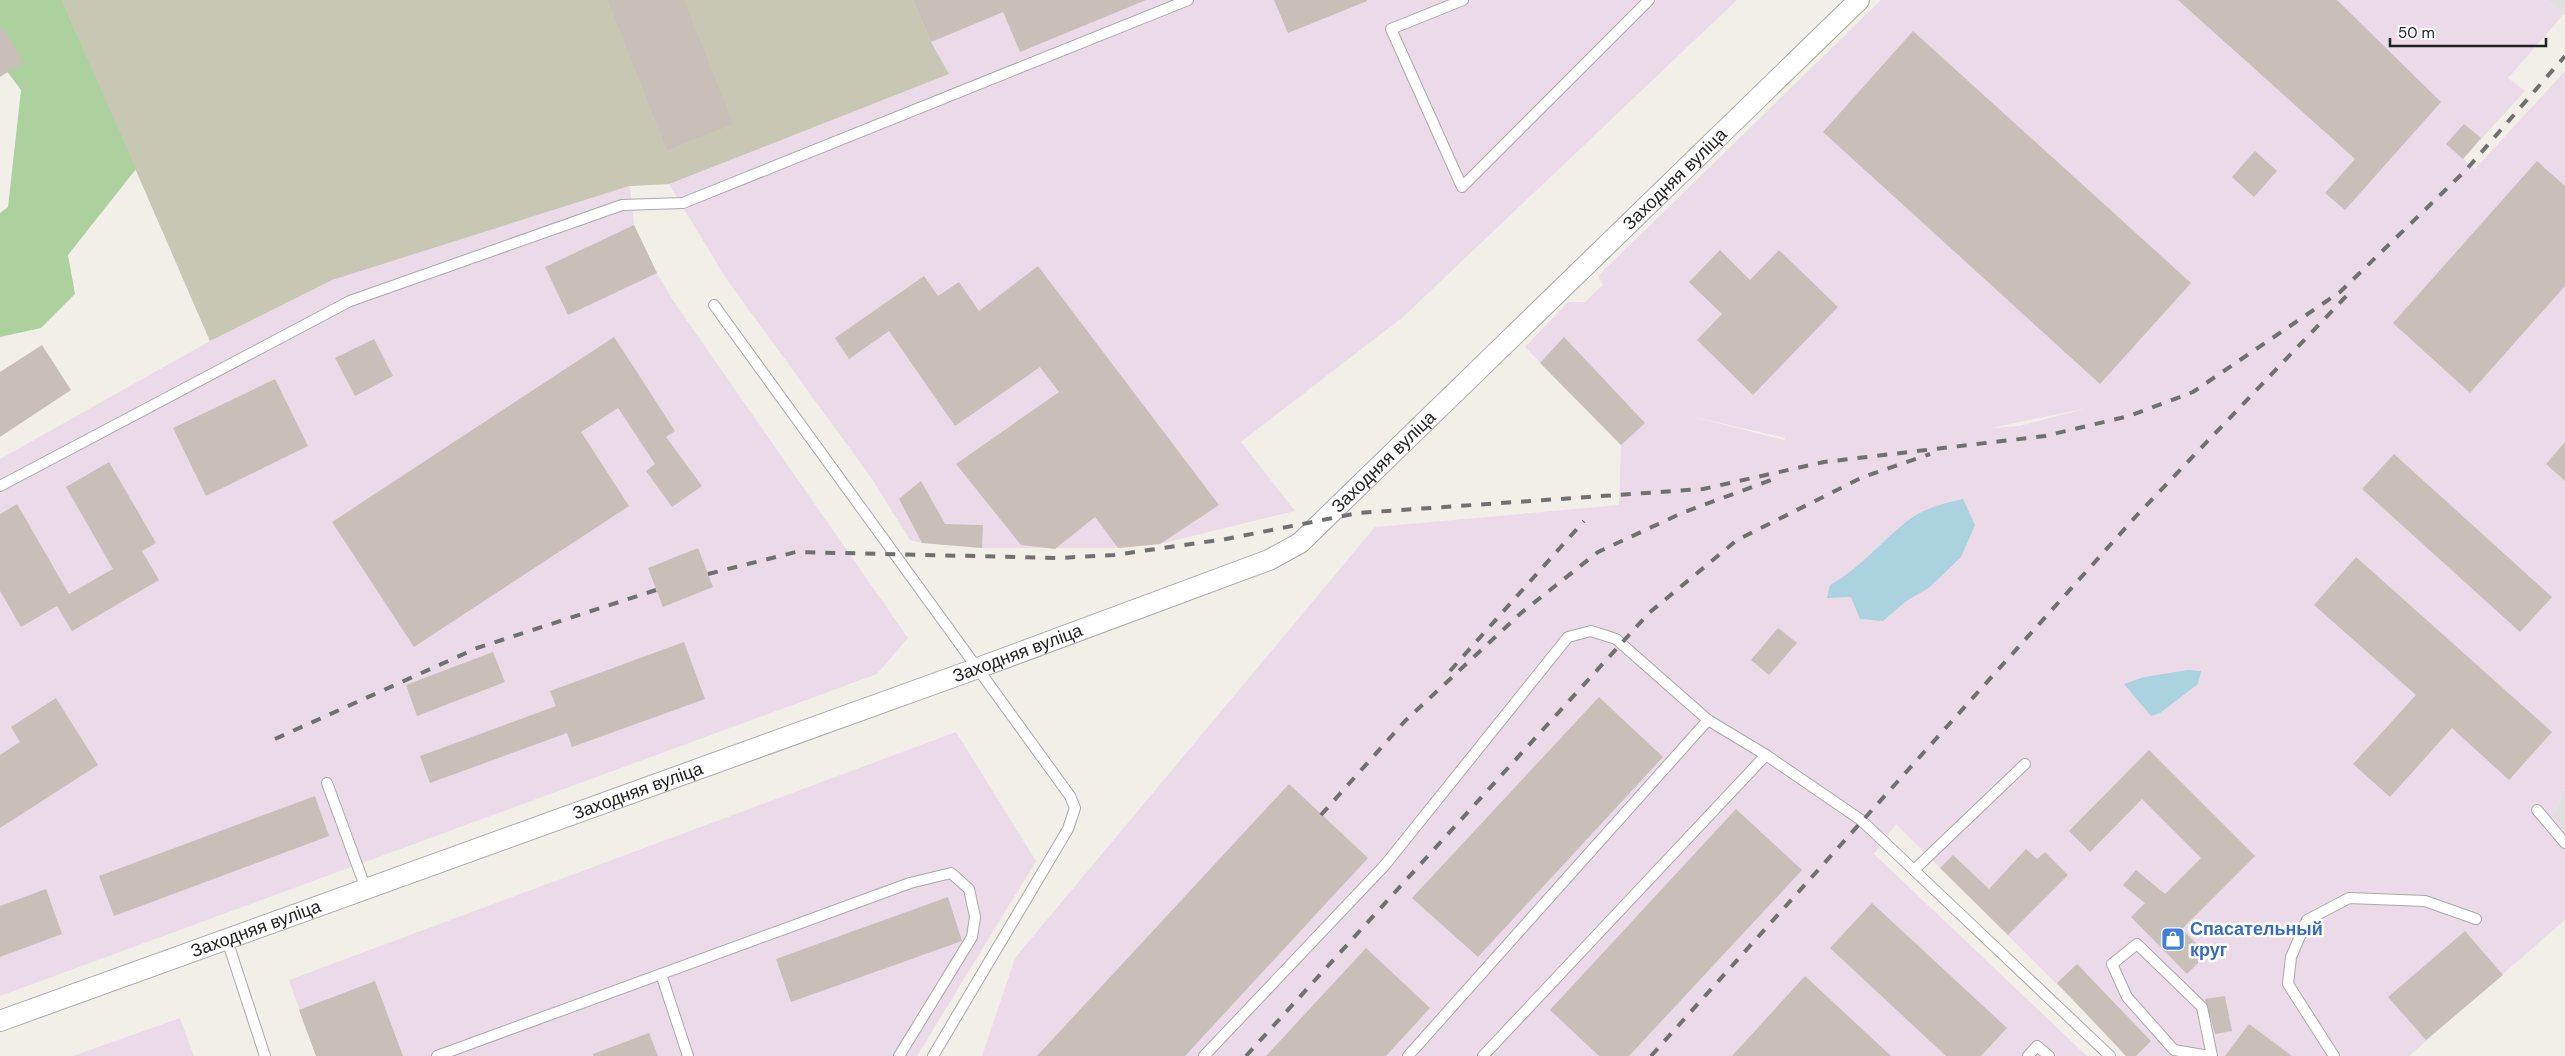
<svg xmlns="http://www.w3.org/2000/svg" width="2565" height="1056" font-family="'DM Sans',sans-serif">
	<rect width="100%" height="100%" fill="#f2efe9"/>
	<g fill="#e0dfdf">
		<polygon points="2547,0 2565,0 2565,15 2564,14"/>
		<polygon points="2565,789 2565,829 2553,817"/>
	</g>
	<g fill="#ebdbe8" fill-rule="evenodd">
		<polygon points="62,0 1737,0 1403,317 1241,442 1295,511 1160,544 1118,548 982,548 922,543 910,540 872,479 725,277 669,184 630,186 634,225 657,273 672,299 908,638 877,674 0,996 0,459 210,341"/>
		<path d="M 1881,0 L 2547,0 L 2564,14 L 2508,78 L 2525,91 L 2463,159 L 2475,169 L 2565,71 L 2565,789 L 2553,817 L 2565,829 L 2565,920 L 2409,1056 L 2129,1056 L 1896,824 L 1874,854 L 2087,1056 L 982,1056 L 1015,958 L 1375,527 L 1619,505 L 1621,445 L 1525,347 L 1568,302 L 1585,302 L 1603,285 L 1598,276 ZM 2084,409 L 2019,426 L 1991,428 L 2083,409 ZM 1690,416 L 1785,438 L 1784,440 Z"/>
		<polygon points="956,732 1036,861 917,1056 316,1056 289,980"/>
		<polygon points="180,1018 194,1056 73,1056"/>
	</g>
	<polygon fill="#c7c7b4" points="62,0 913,0 931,42 949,74 669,184 629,186 332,280 210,341"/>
	<polygon fill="#add19e" points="0,0 62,0 136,169 68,255 75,294 41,328 0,337 0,213 8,207 21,90 0,62"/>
	<g fill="#aad3df">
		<path d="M 1963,499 L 1975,525 L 1961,557 L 1930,587 L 1905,602 L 1883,621 L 1860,619 L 1851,597 L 1827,598 L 1830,585 C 1861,568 1882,540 1910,519 C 1925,508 1945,503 1963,499 Z"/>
		<polygon points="2188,670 2201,671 2198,684 2160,713 2151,716 2124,684 2144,677"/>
	</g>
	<g fill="#c7bfb8">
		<polygon points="608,0 684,0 733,124 667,150"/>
		<polygon points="913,0 1146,0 1020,52 1003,12 931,42"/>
		<polygon points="1274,0 1367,0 1367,1 1288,33"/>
		<polygon points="2178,0 2337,0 2441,102 2345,210 2325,193 2355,159"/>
		<polygon points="0,25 24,62 0,77"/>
		<polygon points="1913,31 2191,283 2100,384 1823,132"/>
		<polygon points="2464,124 2481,138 2463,159 2446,144"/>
		<polygon points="2255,151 2277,171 2254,197 2232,177"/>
		<polygon points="2537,161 2565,186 2565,286 2470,393 2393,323"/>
		<polygon points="634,225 657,273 568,315 545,267"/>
		<polygon points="1720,250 1750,280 1779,250 1838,307 1753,395 1697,340 1722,314 1689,282"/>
		<polygon points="1038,266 1219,505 1160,544 1118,548 1095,517 1055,549 1021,545 956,464 1059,392 1040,367 955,426 889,331 849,359 835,338 924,276 938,296 959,282 979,311"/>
		<polygon points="614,337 675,431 666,437 702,486 672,507 646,471 655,464 618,408 581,432 629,506 414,647 332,522"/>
		<polygon points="1564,337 1645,423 1621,445 1540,363"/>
		<polygon points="374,339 393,376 355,396 335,358"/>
		<polygon points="42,345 71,390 0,437 0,372"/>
		<polygon points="275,379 308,446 206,496 173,428"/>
		<polygon points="2565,442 2565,481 2546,464"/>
		<polygon points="2394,454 2552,597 2520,632 2362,489"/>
		<polygon points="109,462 156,543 142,551 159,580 72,631 57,606 21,627 0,591 0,514 17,504 69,594 113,569 66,487"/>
		<polygon points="921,481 945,524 983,525 982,548 922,543 899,499"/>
		<polygon points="698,548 713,587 663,607 648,568"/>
		<polygon points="2356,557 2552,732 2509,780 2452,728 2390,797 2353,764 2416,695 2314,605"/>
		<polygon points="1778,628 1797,643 1769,675 1751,660"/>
		<polygon points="684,642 705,699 572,747 567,733 430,783 420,756 556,706 550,691"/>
		<polygon points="493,652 505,682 417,716 406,685"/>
		<polygon points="1599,697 1663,757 1478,957 1412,898"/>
		<polygon points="56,698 98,765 0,828 0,755 20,742 11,727"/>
		<polygon points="2149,750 2255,856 2182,929 2207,954 2187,974 2131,917 2145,903 2123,885 2136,870 2165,894 2201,858 2142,799 2090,852 2069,831"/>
		<polygon points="1289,784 1368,858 1185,1056 1037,1056"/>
		<polygon points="315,796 329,836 114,916 99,876"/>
		<polygon points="1736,809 1802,870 1629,1056 1599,1056 1550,1010"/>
		<polygon points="2026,849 2037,859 2045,852 2068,875 2008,935 1940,868 1953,855 1989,889"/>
		<polygon points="46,889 62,934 0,957 0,906"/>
		<polygon points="948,897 962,941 791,1002 776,959"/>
		<polygon points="1872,903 2007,1028 1981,1056 1946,1056 1830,948"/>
		<polygon points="2465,931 2503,975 2426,1040 2388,997"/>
		<polygon points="1366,948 1430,1008 1386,1056 1266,1056"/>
		<polygon points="2077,964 2151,1041 2136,1056 2126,1056 2057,983"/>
		<polygon points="1805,976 1891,1056 1732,1056"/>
		<polygon points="375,981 403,1056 316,1056 299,1010"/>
		<polygon points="2225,996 2232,1031 2215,1034 2205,999"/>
		<polygon points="2249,1024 2292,1056 2225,1056"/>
		<polygon points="649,1033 658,1056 593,1056 593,1054"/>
	</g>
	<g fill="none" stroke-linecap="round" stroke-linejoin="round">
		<g stroke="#a9a9a9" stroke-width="12">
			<g id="lane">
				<polyline points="1463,0 1391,29 1462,187 1649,0"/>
				<polyline points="714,305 1070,796 1075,808 1068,829 933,1056"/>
				<polyline points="0,486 350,301 622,205 683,203 1188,0"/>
				<polyline points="327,783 366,889"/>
				<polyline points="2537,810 2565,843"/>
				<polyline points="1914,870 2025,764"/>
				<polyline points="227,940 265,1056"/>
				<polyline points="661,974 688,1056"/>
				<polyline points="437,1056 910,883 951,873 969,889 975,917 972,937 899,1056"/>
				<polyline points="1204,1056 1385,865 1568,637 1591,631 1616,639 1708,720 1766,755 1861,820 2110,1056"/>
				<polyline points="1408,1056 1708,720"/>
				<polyline points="1483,1056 1766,755"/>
				<polyline points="2028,1056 2037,1046 2049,1056"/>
				<polyline points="2209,1056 2174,1050 2127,997 2112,964 2137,944 2202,1007 2212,1056"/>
				<polyline points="2334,1056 2288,984 2291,957 2307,920 2349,898 2425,901 2476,919"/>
			</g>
		</g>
		<g stroke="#a9a9a9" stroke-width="22">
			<g id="street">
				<path id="s1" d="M 0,1021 L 978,668 L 1269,560 L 1300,543 L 1859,0"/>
			</g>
		</g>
		<use href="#lane" stroke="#fff" stroke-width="10"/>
		<use href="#street" stroke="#fff" stroke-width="20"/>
		<g stroke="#707070" stroke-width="4" stroke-dasharray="10 10" stroke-linecap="butt">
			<polyline points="708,574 796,552 1059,558 1114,555 1226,539 1358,513 1703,489 1824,462 2045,436 2129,416 2193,392 2340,292 2466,170 2565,56"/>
			<polyline points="1450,671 1584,521"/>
			<polyline points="275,739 477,648 656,590"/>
			<polyline points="1321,815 1405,721 1521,613 1598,552 1682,513 1771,480"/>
			<polyline points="1246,1056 1649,613 1737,540 1863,477 1930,454"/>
			<polyline points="1651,1056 2138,514 2353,289"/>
		</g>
	</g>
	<defs>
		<g id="shop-square" transform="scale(1.25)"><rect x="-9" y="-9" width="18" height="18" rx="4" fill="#3f7fe0" stroke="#fff"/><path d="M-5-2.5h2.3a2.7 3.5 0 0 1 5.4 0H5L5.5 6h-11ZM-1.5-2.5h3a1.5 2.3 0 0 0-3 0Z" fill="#fff"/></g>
	</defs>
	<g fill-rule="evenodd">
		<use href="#shop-square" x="2173" y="939"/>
	</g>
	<g text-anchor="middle" stroke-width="5" stroke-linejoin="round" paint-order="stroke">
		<g font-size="18" fill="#222" stroke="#fff">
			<text dy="6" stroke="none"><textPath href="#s1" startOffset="1908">Заходняя вуліца</textPath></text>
			<text dy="6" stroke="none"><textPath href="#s1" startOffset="1502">Заходняя вуліца</textPath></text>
			<text dy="6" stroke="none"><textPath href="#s1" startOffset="1082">Заходняя вуліца</textPath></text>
			<text dy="6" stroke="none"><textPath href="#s1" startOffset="678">Заходняя вуліца</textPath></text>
			<text dy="6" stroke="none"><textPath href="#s1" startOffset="272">Заходняя вуліца</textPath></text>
		</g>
		<g font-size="18" font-weight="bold" fill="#366cbe" stroke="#fff" text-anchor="start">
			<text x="2190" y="935">Спасательный<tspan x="2190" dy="21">круг</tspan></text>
		</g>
	</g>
	<path d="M2390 38v8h156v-8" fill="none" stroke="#222222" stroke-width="2.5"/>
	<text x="2398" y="38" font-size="15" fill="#222222" stroke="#ffffff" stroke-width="4" paint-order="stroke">50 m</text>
</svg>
